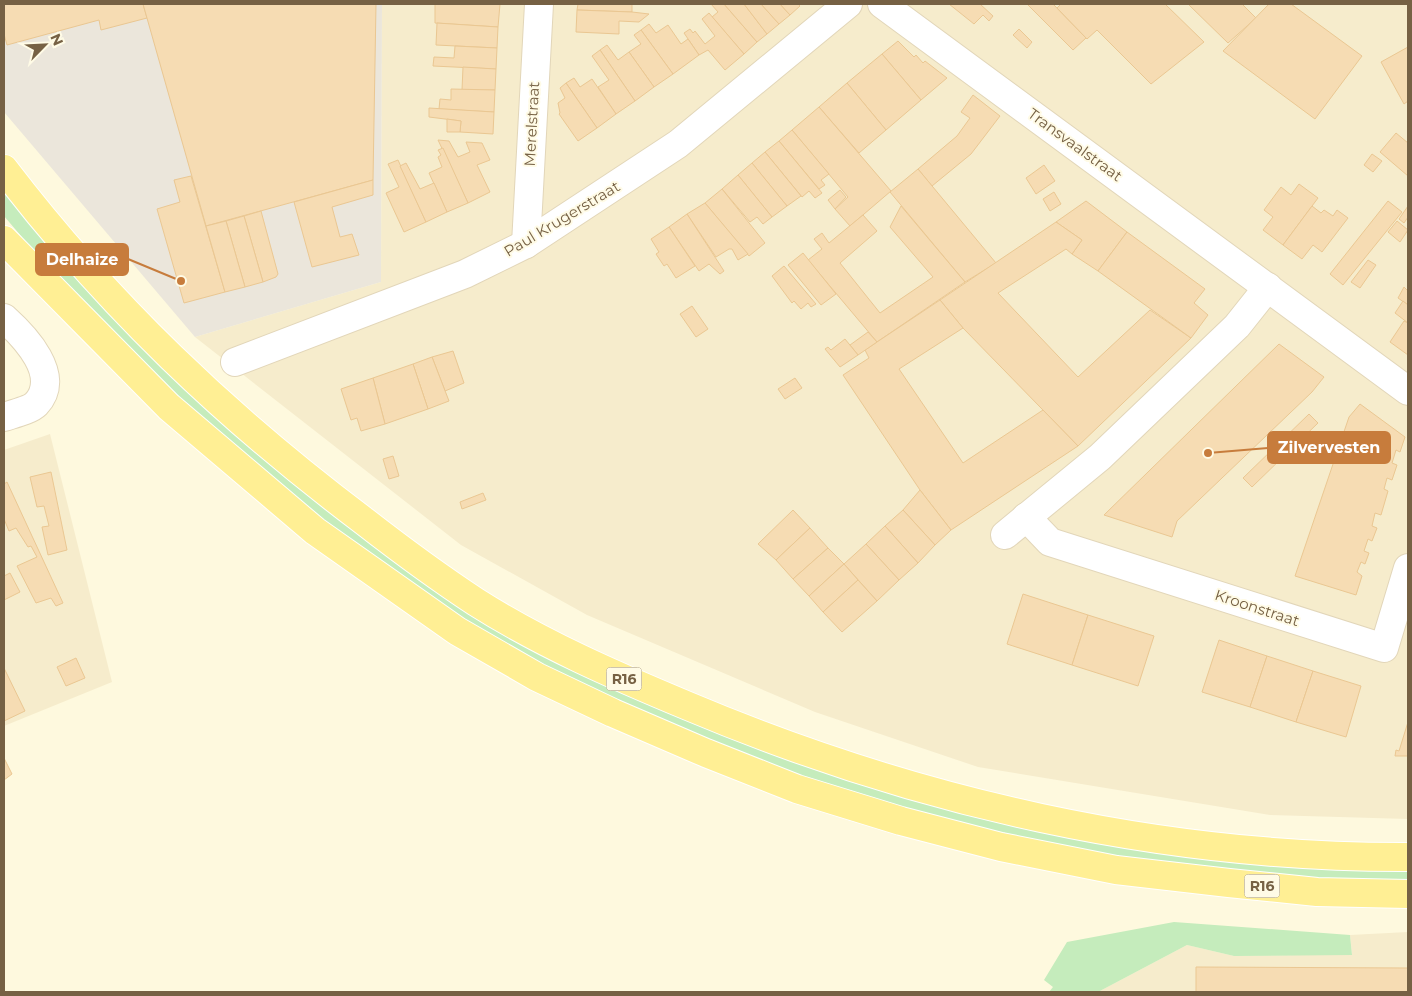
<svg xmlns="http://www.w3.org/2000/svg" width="1412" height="996" font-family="Montserrat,sans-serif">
	<rect width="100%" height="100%" fill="#fef9de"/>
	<g fill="#f6eccc">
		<polygon points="382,4 1408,4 1408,819 1270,815 978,767 815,712 587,615 461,545 195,337 381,282"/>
		<polygon points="50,434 112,682 4,726 4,450"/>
		<polygon points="1408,932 1408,992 1098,992 1187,945 1234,956 1352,954 1350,935"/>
	</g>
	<polygon fill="#ebe6db" points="4,4 382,4 381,282 195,337 4,112"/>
	<g fill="#c5ecbc">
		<polygon points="4,183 111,306 474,607 1007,820 1408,863 1408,886 1319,887 1001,844 810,787 616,712 462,628 202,428 90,317 4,216"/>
		<polygon points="1174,922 1350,935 1352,955 1234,956 1187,945 1098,992 1049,992 1053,987 1044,980 1067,942"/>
	</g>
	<g fill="#f6dcb3" stroke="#eac792">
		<polygon points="4,4 143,4 147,18 101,30 99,20 7,45 4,34"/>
		<polygon points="143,4 376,4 373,180 206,226"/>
		<polygon points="435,4 500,4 498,27 435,23"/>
		<polygon points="578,4 632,4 632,12 577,10"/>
		<polygon points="711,4 724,4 757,42 744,54 712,17 718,12"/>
		<polygon points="724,4 744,4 767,34 757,42"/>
		<polygon points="744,4 761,4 779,24 767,34"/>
		<polygon points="761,4 780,4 790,15 779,24"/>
		<polygon points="780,4 798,4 800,6 790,15"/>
		<polygon points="949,4 980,4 993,16 989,21 983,15 974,24"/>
		<polygon points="1027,4 1053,4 1086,38 1073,50"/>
		<polygon points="1061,4 1165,4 1204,42 1151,84 1097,30 1087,39 1057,8"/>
		<polygon points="1188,4 1242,4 1256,18 1228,43"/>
		<polygon points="1269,4 1291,4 1362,56 1315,119 1223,51"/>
		<polygon points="577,10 632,12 649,14 639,22 619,21 619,34 576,32"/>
		<polygon points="709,13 744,54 725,70 708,50 699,55 684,33 690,29 693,33 695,31 705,44 715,36 702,19"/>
		<polygon points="437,23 498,27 497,48 436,45"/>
		<polygon points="649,24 656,33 668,25 681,44 688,39 699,55 673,74 641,30"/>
		<polygon points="1019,29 1032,42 1027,48 1013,35"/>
		<polygon points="641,30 673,74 654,87 629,52 641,44 634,35"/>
		<polygon points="898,41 914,57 916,55 923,63 925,61 947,78 921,100 882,54"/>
		<polygon points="607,45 618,60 629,52 654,87 635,101 600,50"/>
		<polygon points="455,46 497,48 496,69 433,66 434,57 454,58"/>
		<polygon points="1408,47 1408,101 1404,104 1381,62"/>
		<polygon points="600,50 635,101 616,114 598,87 609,80 592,56"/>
		<polygon points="882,54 921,100 886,130 847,83"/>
		<polygon points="463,67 496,69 495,90 462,90"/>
		<polygon points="574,78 580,87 592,79 616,114 597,128 566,83"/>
		<polygon points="566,83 597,128 578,141 559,114 560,113 558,103 565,98 560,88"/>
		<polygon points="847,83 886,130 859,153 819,107"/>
		<polygon points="451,89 495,90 494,112 439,109 440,99 451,100"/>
		<polygon points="973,95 1000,116 971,154 932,186 918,169 957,136 970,118 961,112"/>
		<polygon points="819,107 891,191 850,226 835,209 848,197 792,130"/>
		<polygon points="429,108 494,112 493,134 460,132 461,121 429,117"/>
		<polygon points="447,119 461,121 460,132 447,132"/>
		<polygon points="792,130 829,174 821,180 825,185 819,189 779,141"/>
		<polygon points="1396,133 1408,143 1408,176 1380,152"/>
		<polygon points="438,140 449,141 458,157 470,152 466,142 482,143 490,160 477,165 490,192 468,203"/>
		<polygon points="779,141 822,193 815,198 809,191 802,197 765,152"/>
		<polygon points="443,148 468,203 447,212 429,173 442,167 438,157 441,155 438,150"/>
		<polygon points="765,152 801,196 787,206 752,163"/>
		<polygon points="1372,154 1382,161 1373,172 1364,165"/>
		<polygon points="398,160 426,222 404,232 386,193 399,187 388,164"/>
		<polygon points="406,163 420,189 434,183 447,212 426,222 400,166"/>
		<polygon points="752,163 787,206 772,217 738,175"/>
		<polygon points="1044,165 1055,181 1036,194 1026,178"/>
		<polygon points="918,169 996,263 965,282 890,192"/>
		<polygon points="738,175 772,217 763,224 757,217 750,222 722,189"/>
		<polygon points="191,176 225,292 184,303 157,209 180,202 174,180"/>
		<polygon points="373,180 373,195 332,207 340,237 352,234 359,255 312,267 294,202"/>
		<polygon points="1299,184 1318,198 1283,245 1263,230 1273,217 1264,210 1281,187 1291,195"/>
		<polygon points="722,189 765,243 749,256 705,203"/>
		<polygon points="840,190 846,197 835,209 828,200"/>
		<polygon points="1054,192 1061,204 1050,211 1043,199"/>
		<polygon points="1086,201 1127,232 1098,271 1072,254 1082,240 1056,222"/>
		<polygon points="1388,201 1402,212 1343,285 1330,274"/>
		<polygon points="705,203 748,254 738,260 732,249 729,249 716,257 687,214"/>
		<polygon points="901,206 965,282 877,342 808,260 822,249 814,239 822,233 829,243 863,215 877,231 840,263 880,313 933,277 890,227"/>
		<polygon points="1312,206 1321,213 1324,210 1333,216 1337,210 1348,218 1322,252 1313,245 1302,259 1283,245"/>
		<polygon points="1408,206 1408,217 1404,223 1399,219"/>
		<polygon points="261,211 278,274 276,277 263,282 244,216"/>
		<polygon points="687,214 724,271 720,274 709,264 699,271 669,227"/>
		<polygon points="244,216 263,282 245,287 226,221"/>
		<polygon points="226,221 245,287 225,292 206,226"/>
		<polygon points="1397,221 1408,230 1400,242 1388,232"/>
		<polygon points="1056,222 1082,240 1072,254 1066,249 998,293 1078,377 1150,310 1191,338 1078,446 963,328 940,300"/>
		<polygon points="669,227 695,266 676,278 667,264 664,266 656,254 659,252 651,239"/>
		<polygon points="1127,232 1205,289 1194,303 1208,315 1191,338 1098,271"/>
		<polygon points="803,253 836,294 821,305 788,265"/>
		<polygon points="1368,260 1376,265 1360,288 1351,282"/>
		<polygon points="784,266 816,304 811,307 808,303 801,309 794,301 792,303 772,276"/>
		<polygon points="1404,287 1408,291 1408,305 1398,298"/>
		<polygon points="940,300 963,328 899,369 963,463 1043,410 1078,446 951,530 920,490 843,375 869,358 865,350"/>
		<polygon points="1403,301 1408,305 1408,323 1395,313"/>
		<polygon points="692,306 708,329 696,337 680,314"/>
		<polygon points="1404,321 1408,323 1408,355 1390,342"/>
		<polygon points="868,332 877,342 858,355 850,345"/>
		<polygon points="845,339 858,355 840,367 825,349 828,347 831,350"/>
		<polygon points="1279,344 1324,377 1312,392 1177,521 1172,537 1104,515"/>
		<polygon points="453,351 464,383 445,391 432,357"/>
		<polygon points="432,357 449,401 428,409 413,364"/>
		<polygon points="413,364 428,409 385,424 373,378"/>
		<polygon points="373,378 385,424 361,431 357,418 351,420 341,389"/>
		<polygon points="795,378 802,388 785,399 778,389"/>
		<polygon points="1360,404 1405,437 1400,452 1396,450 1392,463 1397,465 1392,480 1387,478 1384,489 1388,491 1381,515 1375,513 1372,526 1377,528 1372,541 1368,539 1364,551 1369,553 1365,564 1361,562 1357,572 1362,576 1356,595 1295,576 1349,417"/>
		<polygon points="1309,414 1318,423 1252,487 1243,478"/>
		<polygon points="393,456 399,476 389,479 383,459"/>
		<polygon points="51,472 67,550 48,555 42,527 49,526 44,506 37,507 30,477"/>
		<polygon points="7,482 63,603 56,606 51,598 36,603 17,566 37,557 31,546 28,547 16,528 9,531 4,519 4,484"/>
		<polygon points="920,490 951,530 935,545 903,510"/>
		<polygon points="483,493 486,500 462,509 460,502"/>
		<polygon points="793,510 810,528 776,560 758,544"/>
		<polygon points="903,510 935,545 918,563 885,526"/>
		<polygon points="885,526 918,563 899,580 866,544"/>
		<polygon points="810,528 828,548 793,579 776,560"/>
		<polygon points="866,544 899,580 877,601 844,564"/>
		<polygon points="828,548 844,564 809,596 793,579"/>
		<polygon points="844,564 858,580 823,612 809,596"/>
		<polygon points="10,573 20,592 4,600 4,576"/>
		<polygon points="858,580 877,601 842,632 823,612"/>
		<polygon points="1023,594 1088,615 1072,665 1007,644"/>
		<polygon points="1088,615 1154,636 1138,686 1072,665"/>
		<polygon points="1219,640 1267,656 1250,707 1202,692"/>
		<polygon points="1267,656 1313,671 1296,722 1250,707"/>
		<polygon points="76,658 85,678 66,686 57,667"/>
		<polygon points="4,668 25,711 4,721"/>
		<polygon points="1313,671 1361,686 1346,737 1296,722"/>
		<polygon points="1408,722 1408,756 1395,756 1396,750 1399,751"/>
		<polygon points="4,758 12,774 4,780"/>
		<polygon points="1196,967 1408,968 1408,992 1196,992"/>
	</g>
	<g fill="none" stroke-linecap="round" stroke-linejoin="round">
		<g stroke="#e2d6b9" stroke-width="30">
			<g id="street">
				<polyline points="882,4 1408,391"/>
				<polyline points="526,244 539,4"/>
				<path d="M 4,318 C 24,336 63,376 36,404 C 30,410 13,414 4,417"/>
				<polyline points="235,362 465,274 526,244 678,144 848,4"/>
				<polyline points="1026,517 1050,542 1384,648 1408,568"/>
				<polyline points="1005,535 1100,457 1237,326 1268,287"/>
			</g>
		</g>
		<g stroke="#fff" stroke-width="30">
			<g id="primary">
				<path d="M 4,169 C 108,305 227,418 364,521 C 400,549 438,577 476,602 C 542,644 616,676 688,706 C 916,802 1160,858 1408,857"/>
				<polyline points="4,240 169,407 315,531 457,631 537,677 613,713 706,753 797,789 901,821 1001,847 1116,870 1229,883 1317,892 1408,894"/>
			</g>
		</g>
		<use href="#street" stroke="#fff" stroke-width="28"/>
		<use href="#primary" stroke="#ffef94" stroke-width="28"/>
	</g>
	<g text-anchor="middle" stroke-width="4" stroke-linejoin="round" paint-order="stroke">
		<g fill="#fffbe6" stroke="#9f8f75" stroke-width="1">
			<rect x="606.5" y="667.5" width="35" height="23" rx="4"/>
			<rect x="1244.5" y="874.5" width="35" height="23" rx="4"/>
		</g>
		<g font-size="14" font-weight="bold" fill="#766144">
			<text x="624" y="684">R16</text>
			<text x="1262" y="891">R16</text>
		</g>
		<g font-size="15" fill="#766144" stroke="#fffbe6">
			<text transform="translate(532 124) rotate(-87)" y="5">Merelstraat</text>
			<text transform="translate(1075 145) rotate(36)" y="5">Transvaalstraat</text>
			<text transform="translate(562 219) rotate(-31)" y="5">Paul Krugerstraat</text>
			<text transform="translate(1257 608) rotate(18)" y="5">Kroonstraat</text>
		</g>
	</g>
	<path fill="none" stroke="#c77c3c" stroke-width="2" d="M181 281L128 259M1208 453L1268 448"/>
	<g fill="#c77c3c" stroke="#fffbe6" stroke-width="2">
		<circle cx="181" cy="281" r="5"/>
		<circle cx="1208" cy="453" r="5"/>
	</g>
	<g fill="#c77c3c" stroke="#c77c3c" stroke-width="2">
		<rect x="36" y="244" width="92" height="31" rx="5"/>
		<rect x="1268" y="432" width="122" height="31" rx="5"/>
	</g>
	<g font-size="16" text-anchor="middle" font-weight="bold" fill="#fff">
		<text x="82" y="265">Delhaize</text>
		<text x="1329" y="453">Zilvervesten</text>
	</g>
	<rect width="1412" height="996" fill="none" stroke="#766144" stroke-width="10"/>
	<g transform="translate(45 45) rotate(66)" stroke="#fffbe6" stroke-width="4" paint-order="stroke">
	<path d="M0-4L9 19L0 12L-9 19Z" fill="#766144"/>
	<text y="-8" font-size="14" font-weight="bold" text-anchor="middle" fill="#766144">N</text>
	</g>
</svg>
